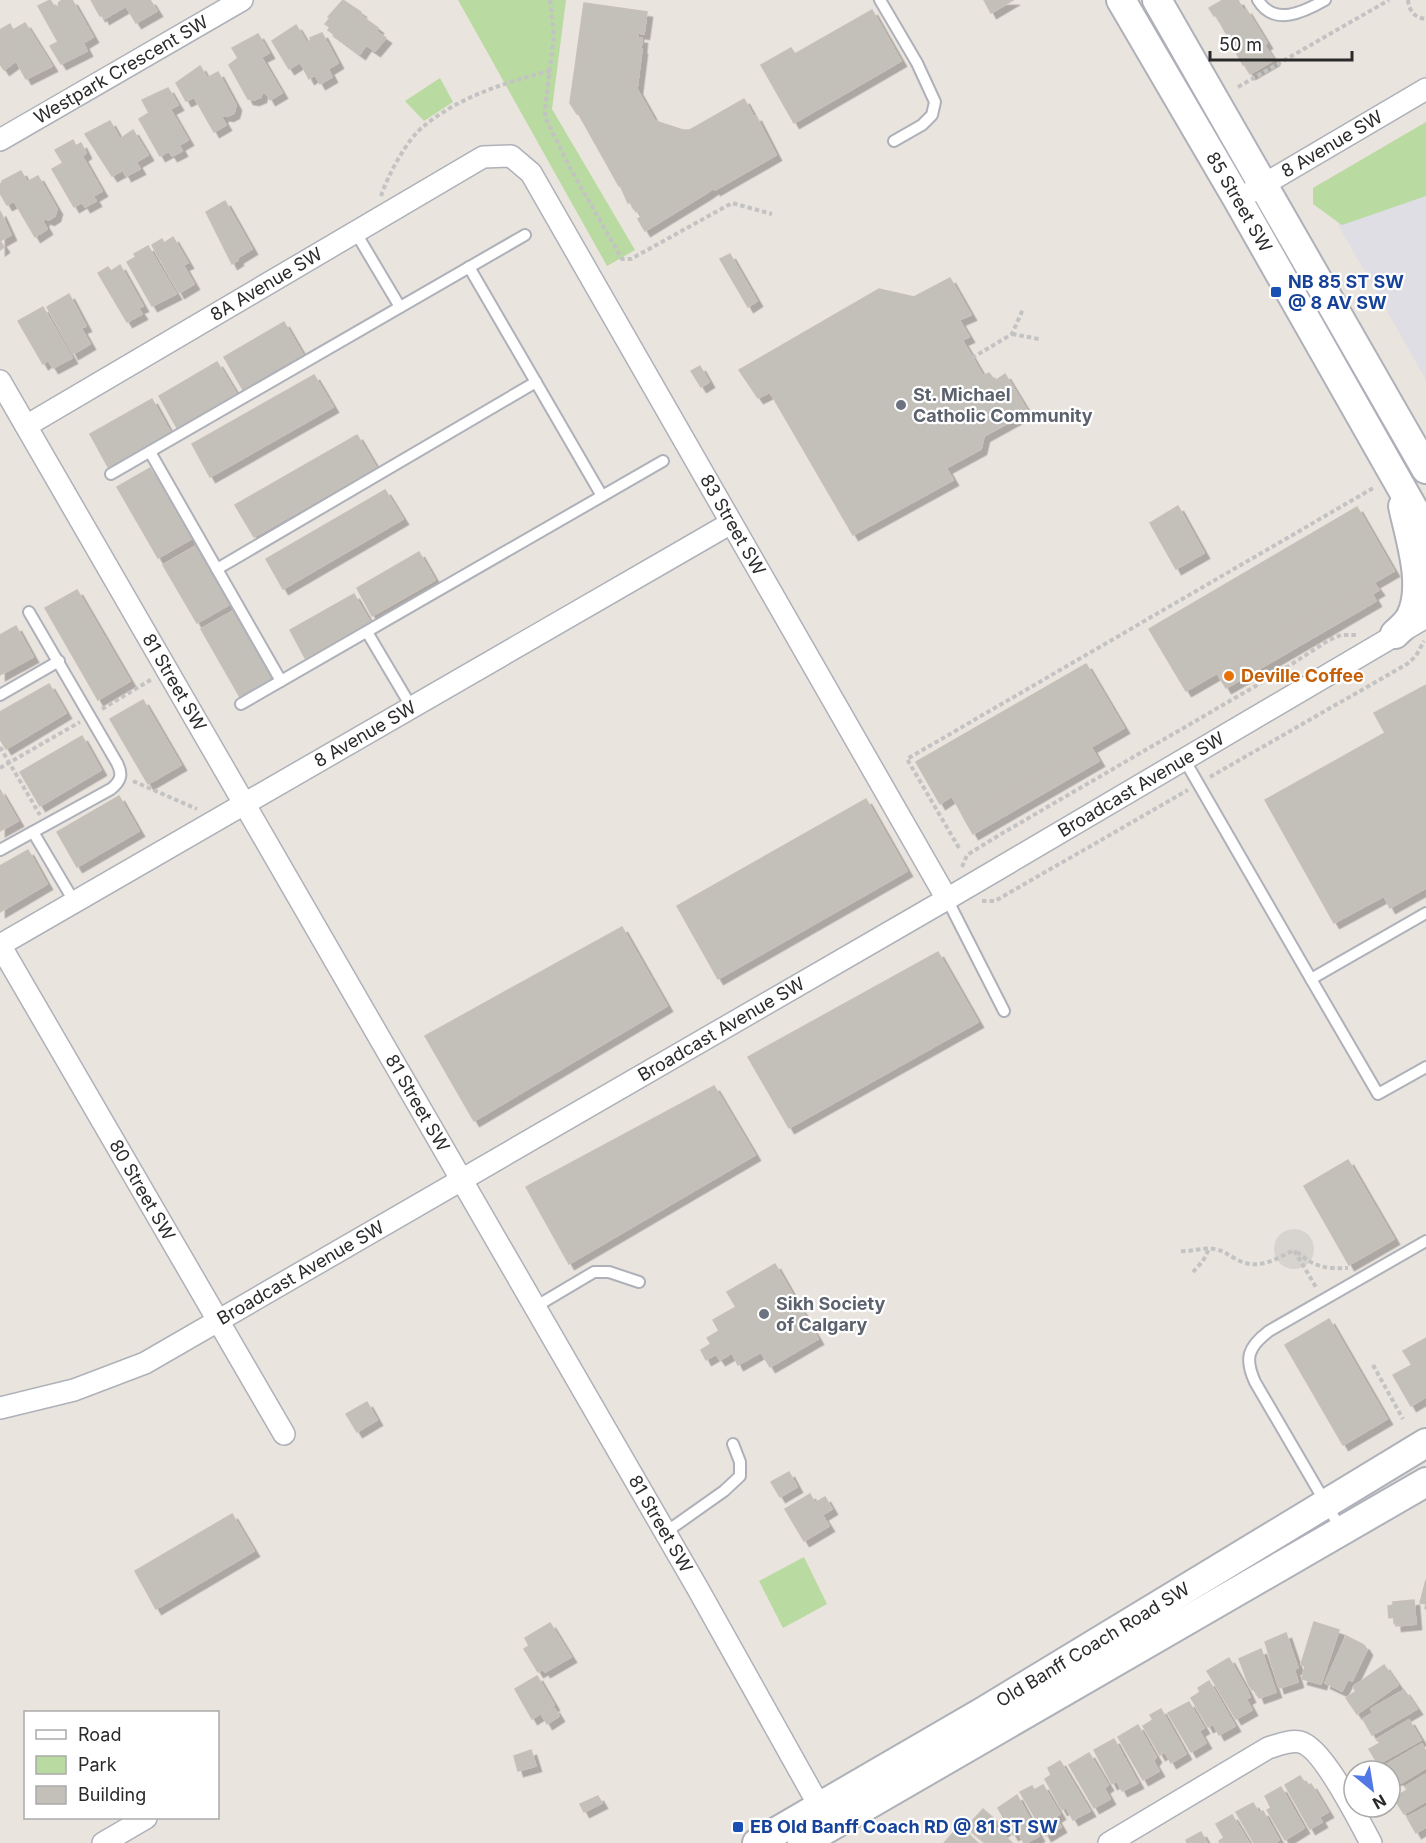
<svg xmlns="http://www.w3.org/2000/svg" width="1426" height="1843" font-family="Inter,sans-serif">
	<defs>
		<filter id="shadow"><feDropShadow dx="5.5" dy="5.5" stdDeviation="0" flood-color="#0004"/></filter>
	</defs>
	<rect width="100%" height="100%" fill="#eae4de"/>
	<polygon fill="#dfdee4" points="1426,122 1426,380 1331,212"/>
	<g fill="#b9daa1">
		<polygon points="458,0 566,0 552,109 635,250 607,266"/>
		<polygon points="440,78 453,102 424,121 405,101"/>
		<polygon points="1426,122 1426,196 1342,225 1313,204 1313,188"/>
		<polygon points="804,1557 827,1604 783,1628 759,1581"/>
	</g>
	<circle fill="#d7d4d0" cx="1294" cy="1249" r="20"/>
	<g fill="#c3bfb9" stroke="#c6c0b8" stroke-width="1.5" filter="url(#shadow)">
		<polygon points="50,0 54,6 58,7 59,2 63,0 72,0 93,37 83,43 87,51 61,64 50,46 58,42 38,6"/>
		<polygon points="91,0 150,0 157,11 136,23 126,6 104,19 102,14 100,16"/>
		<polygon points="343,0 361,12 359,14 378,28 376,31 386,38 375,51 366,45 360,54 328,30 330,27 325,24 330,18 328,17"/>
		<polygon points="984,0 1013,0 991,13"/>
		<polygon points="1223,0 1238,0 1244,11 1246,9 1267,43 1264,45 1274,60 1250,74 1244,64 1243,65 1216,15 1214,16 1209,8"/>
		<polygon points="584,3 647,12 644,34 638,33 638,38 642,38 641,49 642,49 637,89 655,121 683,130 690,130 744,99 754,117 756,116 776,155 715,190 714,188 705,194 645,231 638,219 642,216 639,210 636,212 630,202 628,203 620,185 619,186 578,113 577,114 570,103"/>
		<polygon points="872,10 901,61 794,123 761,65 791,48 795,54"/>
		<polygon points="25,23 52,66 26,79 16,61 4,70 0,64 0,30 10,24 13,30"/>
		<polygon points="296,25 307,43 311,40 310,38 322,33 338,63 328,69 332,77 320,84 315,75 309,79 300,62 289,69 272,41"/>
		<polygon points="258,34 269,53 261,57 282,93 270,100 266,93 262,92 261,97 254,100 248,99 229,65 238,58 232,48"/>
		<polygon points="200,66 207,78 218,72 236,105 234,113 228,116 223,115 222,118 226,125 214,132 194,97 186,101 176,83"/>
		<polygon points="168,88 178,105 170,109 188,140 179,145 182,151 172,156 169,151 160,156 139,119 149,113 142,100"/>
		<polygon points="110,121 120,139 133,130 148,155 136,162 140,169 126,176 123,170 112,176 85,134"/>
		<polygon points="73,140 76,146 81,143 86,153 82,156 102,191 93,196 96,201 85,207 82,202 74,207 52,169 63,163 55,150"/>
		<polygon points="21,171 27,182 38,176 57,209 55,216 49,220 44,218 43,222 47,229 35,237 14,201 7,205 0,193 0,184 3,182 2,181"/>
		<polygon points="225,201 252,249 237,258 238,260 232,264 206,212"/>
		<polygon points="0,211 11,235 0,241 4,247 0,250"/>
		<polygon points="173,237 188,263 183,265 194,284 179,293 152,245 162,239 164,243"/>
		<polygon points="148,246 176,294 152,306 127,262 136,257 134,254"/>
		<polygon points="730,254 757,301 748,307 720,259"/>
		<polygon points="120,265 143,306 138,308 142,314 127,322 98,273 108,267 111,271"/>
		<polygon points="950,278 971,315 959,320 969,337 962,340 983,376 989,373 995,381 1005,374 1028,412 984,436 981,449 946,468 953,480 853,535 770,392 758,398 739,370 879,289 914,297"/>
		<polygon points="69,294 86,326 81,328 90,344 73,354 47,307"/>
		<polygon points="43,307 72,358 53,368 48,360 43,364 18,321"/>
		<polygon points="284,322 303,355 243,390 224,357"/>
		<polygon points="217,362 236,393 177,428 159,396"/>
		<polygon points="700,366 709,382 701,387 691,371"/>
		<polygon points="314,375 333,407 210,477 192,444"/>
		<polygon points="152,399 170,432 108,467 90,434"/>
		<polygon points="357,435 376,467 254,537 235,505"/>
		<polygon points="150,468 191,539 158,558 117,487"/>
		<polygon points="385,490 403,519 283,589 266,559"/>
		<polygon points="1178,506 1204,553 1176,569 1150,523"/>
		<polygon points="1357,507 1394,571 1186,691 1149,629"/>
		<polygon points="196,546 230,604 197,623 163,565"/>
		<polygon points="419,552 435,580 372,616 357,588"/>
		<polygon points="1374,583 1379,590 1372,594 1376,601 1226,688 1217,673"/>
		<polygon points="77,590 130,681 98,700 45,608"/>
		<polygon points="354,594 370,622 305,658 290,630"/>
		<polygon points="233,611 273,680 241,699 201,629"/>
		<polygon points="16,626 33,657 0,675 0,635"/>
		<polygon points="1086,664 1124,728 965,820 952,796 940,804 916,762"/>
		<polygon points="49,684 66,713 6,749 0,739 0,712"/>
		<polygon points="1426,685 1426,888 1390,908 1384,896 1334,923 1265,800 1385,733 1374,713"/>
		<polygon points="143,700 181,765 148,784 110,719"/>
		<polygon points="82,736 101,770 40,806 20,772"/>
		<polygon points="1091,747 1099,761 973,834 965,820"/>
		<polygon points="0,790 18,821 0,831"/>
		<polygon points="119,796 139,831 77,867 57,832"/>
		<polygon points="866,799 907,871 718,979 677,906"/>
		<polygon points="28,850 47,884 0,912 0,866"/>
		<polygon points="622,927 667,1006 474,1121 425,1036"/>
		<polygon points="938,952 978,1022 789,1128 748,1057"/>
		<polygon points="714,1086 755,1155 569,1264 526,1187"/>
		<polygon points="1348,1160 1394,1239 1349,1265 1304,1186"/>
		<polygon points="775,1264 818,1339 770,1367 761,1352 738,1365 732,1353 720,1360 716,1354 706,1360 701,1350 711,1344 707,1338 719,1331 713,1320 736,1307 727,1292"/>
		<polygon points="1329,1319 1387,1419 1343,1445 1285,1345"/>
		<polygon points="1426,1338 1426,1397 1411,1406 1393,1375 1412,1365 1403,1351"/>
		<polygon points="367,1402 377,1420 357,1432 346,1414"/>
		<polygon points="789,1472 797,1487 780,1497 771,1482"/>
		<polygon points="810,1494 815,1503 825,1497 832,1509 822,1515 829,1526 804,1541 785,1509"/>
		<polygon points="232,1514 254,1551 156,1609 135,1571"/>
		<polygon points="1426,1580 1426,1604 1420,1603"/>
		<polygon points="1414,1600 1416,1624 1396,1626 1395,1617 1389,1618 1388,1606 1393,1605 1393,1602"/>
		<polygon points="1314,1622 1339,1630 1321,1684 1302,1679 1305,1666 1301,1665 1302,1661"/>
		<polygon points="550,1623 571,1657 545,1672 543,1669 538,1672 524,1649 529,1646 525,1638"/>
		<polygon points="1286,1633 1298,1668 1294,1669 1298,1682 1279,1688 1265,1642"/>
		<polygon points="1346,1636 1364,1645 1367,1650 1352,1681 1348,1679 1342,1691 1325,1683"/>
		<polygon points="1261,1649 1276,1692 1259,1698 1255,1688 1252,1690 1248,1683 1239,1659"/>
		<polygon points="1229,1658 1247,1690 1250,1697 1246,1699 1252,1710 1236,1719 1207,1671"/>
		<polygon points="1384,1665 1398,1685 1357,1714 1346,1698 1356,1691 1353,1687"/>
		<polygon points="537,1676 554,1705 532,1719 515,1689"/>
		<polygon points="1209,1681 1235,1726 1219,1735 1213,1724 1208,1727 1191,1698 1200,1692 1198,1688"/>
		<polygon points="1404,1690 1417,1709 1372,1735 1363,1719 1373,1713 1371,1709"/>
		<polygon points="1189,1702 1204,1728 1199,1731 1206,1743 1191,1752 1168,1713"/>
		<polygon points="554,1708 559,1716 547,1724 542,1715"/>
		<polygon points="1161,1709 1186,1754 1171,1763 1165,1752 1160,1755 1143,1726 1153,1720 1150,1715"/>
		<polygon points="1409,1720 1421,1740 1378,1764 1369,1749 1380,1743 1377,1739"/>
		<polygon points="1138,1725 1156,1757 1153,1761 1159,1771 1143,1780 1118,1737"/>
		<polygon points="1114,1739 1138,1783 1122,1791 1117,1781 1112,1784 1094,1750"/>
		<polygon points="1422,1744 1426,1752 1426,1768 1401,1783 1398,1778 1390,1783 1390,1771 1380,1771 1379,1769"/>
		<polygon points="531,1750 536,1766 518,1771 514,1756"/>
		<polygon points="1089,1753 1108,1785 1104,1788 1110,1799 1094,1808 1069,1765"/>
		<polygon points="1060,1761 1090,1811 1073,1820 1066,1807 1062,1810 1045,1779 1051,1775 1048,1768"/>
		<polygon points="1426,1774 1426,1801 1404,1814 1394,1798 1407,1790 1406,1786"/>
		<polygon points="1300,1776 1307,1786 1311,1784 1328,1812 1319,1817 1322,1822 1310,1829 1285,1785"/>
		<polygon points="1043,1785 1060,1814 1055,1817 1061,1827 1046,1836 1020,1792 1032,1786 1034,1790"/>
		<polygon points="1281,1787 1304,1828 1285,1840 1267,1810 1271,1808 1265,1796"/>
		<polygon points="1017,1795 1039,1836 1026,1843 1024,1843 1018,1832 1013,1835 998,1808"/>
		<polygon points="598,1796 602,1803 584,1812 580,1804"/>
		<polygon points="1253,1803 1259,1813 1263,1811 1279,1840 1275,1843 1254,1843 1236,1812"/>
		<polygon points="1426,1807 1426,1827 1416,1833 1407,1817"/>
		<polygon points="983,1809 1002,1826 1005,1829 1001,1833 1012,1843 986,1843 967,1827"/>
		<polygon points="1232,1815 1249,1843 1220,1843 1219,1841 1224,1838 1216,1824"/>
		<polygon points="959,1826 978,1843 944,1843"/>
		<polygon points="1201,1832 1207,1843 1187,1843 1186,1840"/>
	</g>
	<g fill="none" stroke-linecap="round" stroke-linejoin="round">
		<g stroke="#aeb1b9" stroke-width="14">
			<g id="service">
				<polyline points="880,0 917,63 935,102 932,115 922,125 894,141"/>
				<path d="M 1258,0 C 1274,27 1304,12 1325,0"/>
				<polyline points="356,233 400,307"/>
				<polyline points="469,267 602,496"/>
				<polyline points="150,452 281,681"/>
				<polyline points="111,474 525,235"/>
				<polyline points="217,569 536,382"/>
				<polyline points="367,632 412,708"/>
				<polyline points="0,695 59,661"/>
				<polyline points="241,704 663,461"/>
				<polyline points="1184,759 1311,979 1426,913"/>
				<polyline points="33,832 75,903"/>
				<path d="M 0,850 L 111,789 C 121,781 123,774 117,763 L 29,612"/>
				<polyline points="947,899 1004,1011"/>
				<polyline points="1311,979 1378,1094 1426,1067"/>
				<polyline points="535,1307 594,1272 609,1272 639,1282"/>
				<path d="M 1342,1531 L 1255,1382 C 1244,1358 1248,1347 1269,1331 L 1426,1241"/>
				<polyline points="666,1532 724,1491 740,1476 740,1462 733,1444"/>
			</g>
		</g>
		<g stroke="#aeb1b9" stroke-width="24">
			<g id="minor">
				<path id="s1" d="M 0,140 L 242,0"/>
				<path id="s2" d="M 1251,192 L 1426,89"/>
				<path id="s3" d="M 0,381 L 698,1589 L 826,1818"/>
				<path id="s4" d="M 26,426 L 483,157 L 511,156 L 531,173 L 947,899"/>
				<path id="s5" d="M 0,1408 L 74,1390 L 145,1363 L 947,899 L 1426,617"/>
				<path id="s6" d="M 284,1434 L 0,945 L 731,523"/>
				<polyline points="103,1843 146,1818"/>
				<path d="M 1109,1843 L 1268,1748 C 1278,1745 1290,1740 1300,1742 C 1323,1747 1359,1821 1371,1843"/>
			</g>
		</g>
		<g stroke="#aeb1b9" stroke-width="32">
			<g id="secondary">
				<path id="s7" d="M 1121,0 L 1238,200 L 1426,531"/>
				<polyline points="1157,0 1426,469"/>
				<path d="M 1395,634 C 1400,629 1408,623 1411,616 C 1426,585 1410,539 1403,506"/>
				<path id="s8" d="M 757,1843 L 984,1711 L 1426,1443"/>
				<polyline points="802,1843 1426,1482"/>
			</g>
		</g>
		<g stroke="#c3c3c3" stroke-width="4" stroke-dasharray="4.5 3" stroke-linecap="butt">
			<polyline points="550,0 554,35 545,109 545,117 570,168 622,259 631,259 732,203 772,214"/>
			<path d="M 1408,0 C 1409,11 1415,18 1426,19"/>
			<polyline points="1238,87 1389,0"/>
			<path d="M 381,196 C 388,175 407,139 424,126 C 459,97 506,82 550,71"/>
			<polyline points="1012,334 1039,339"/>
			<polyline points="972,358 1012,334 1023,309"/>
			<polyline points="102,709 152,679"/>
			<polyline points="0,747 40,815"/>
			<polyline points="0,768 80,722"/>
			<polyline points="1210,777 1407,664 1416,656 1424,641"/>
			<polyline points="133,781 197,809"/>
			<polyline points="959,848 907,759 1375,487"/>
			<polyline points="962,867 967,855 1001,834 1278,673 1329,640 1341,635 1357,635"/>
			<polyline points="982,901 995,901 1188,790"/>
			<path d="M 1181,1251 C 1192,1252 1203,1247 1214,1249 C 1223,1250 1228,1255 1236,1259 C 1256,1271 1275,1260 1294,1250 L 1317,1289"/>
			<path d="M 1297,1252 C 1315,1267 1324,1269 1348,1268"/>
			<polyline points="1193,1272 1203,1261 1209,1249"/>
			<polyline points="1373,1365 1403,1419"/>
		</g>
		<use href="#service" stroke="#fff" stroke-width="10"/>
		<use href="#minor" stroke="#fff" stroke-width="21"/>
		<use href="#secondary" stroke="#fff" stroke-width="28"/>
	</g>
	<g fill="#1a4fb4" stroke="#fff" stroke-width="2">
		<rect x="1270" y="286" width="12" height="12" rx="3"/>
		<rect x="732" y="1821" width="12" height="12" rx="3"/>
	</g>
	<g fill="#6b7280" stroke="#fff" stroke-width="2">
		<circle cx="901" cy="405" r="6"/>
		<circle cx="764" cy="1314" r="6"/>
	</g>
	<circle fill="#e8710a" stroke="#fff" stroke-width="2" cx="1229" cy="676" r="6"/>
	<g text-anchor="middle" stroke-width="4.5" stroke-linejoin="round" paint-order="stroke">
		<g font-size="18" fill="#2a2a2a" stroke="#fff">
			<text dy="6" stroke="none"><textPath href="#s1" startOffset="140">Westpark Crescent SW</textPath></text>
			<text dy="6" stroke="none"><textPath href="#s2" startOffset="94">8 Avenue SW</textPath></text>
			<text dy="6" stroke="none"><textPath href="#s7" startOffset="234">85 Street SW</textPath></text>
			<text dy="6" stroke="none"><textPath href="#s4" startOffset="279">8A Avenue SW</textPath></text>
			<text dy="6" stroke="none"><textPath href="#s4" startOffset="990">83 Street SW</textPath></text>
			<text dy="6" stroke="none"><textPath href="#s3" startOffset="348">81 Street SW</textPath></text>
			<text dy="6" stroke="none"><textPath href="#s6" startOffset="987">8 Avenue SW</textPath></text>
			<text dy="6" stroke="none"><textPath href="#s5" startOffset="1304">Broadcast Avenue SW</textPath></text>
			<text dy="6" stroke="none"><textPath href="#s5" startOffset="818">Broadcast Avenue SW</textPath></text>
			<text dy="6" stroke="none"><textPath href="#s3" startOffset="834">81 Street SW</textPath></text>
			<text transform="translate(142 1190) rotate(60)" y="6">80 Street SW</text>
			<text dy="6" stroke="none"><textPath href="#s5" startOffset="332">Broadcast Avenue SW</textPath></text>
			<text dy="6" stroke="none"><textPath href="#s3" startOffset="1320">81 Street SW</textPath></text>
			<text dy="6" stroke="none"><textPath href="#s8" startOffset="390">Old Banff Coach Road SW</textPath></text>
		</g>
		<g font-size="18" font-weight="bold" fill="#164399" stroke="#fff" text-anchor="start">
			<text x="1288" y="288">NB 85 ST SW<tspan x="1288" dy="21">@ 8 AV SW</tspan></text>
			<text x="750" y="1833">EB Old Banff Coach RD @ 81 ST SW</text>
		</g>
		<g font-size="18" font-weight="bold" fill="#5b616d" stroke="#fff" text-anchor="start">
			<text x="913" y="401">St. Michael<tspan x="913" dy="21">Catholic Community</tspan></text>
			<text x="776" y="1310">Sikh Society<tspan x="776" dy="21">of Calgary</tspan></text>
		</g>
		<g font-size="18" font-weight="bold" fill="#c56008" stroke="#fff" text-anchor="start">
			<text x="1241" y="682">Deville Coffee</text>
		</g>
	</g>
	<rect x="24" y="1711" width="195" height="108" fill="#ffffff" stroke="#aaaaaa" stroke-width="1.5"/>
	<rect x="36" y="1730" width="30" height="9" fill="#ffffff" stroke="#aaaaaa" stroke-width="1.5"/>
	<text x="78" y="1741" font-size="18" fill="#2a2a2a">Road</text>
	<rect x="36" y="1756" width="30" height="18" fill="#b9daa1" stroke="#aaaaaa" stroke-width="1.5"/>
	<text x="78" y="1771" font-size="18" fill="#2a2a2a">Park</text>
	<rect x="36" y="1786" width="30" height="18" fill="#c3bfb9" stroke="#aaaaaa" stroke-width="1.5"/>
	<text x="78" y="1801" font-size="18" fill="#2a2a2a">Building</text>
	<g transform="translate(1372 1789) rotate(150)"><circle r="28" fill="#ffffff" stroke="#aaaaaa" stroke-width="1.5"/>
	<path d="M0-4.5L10 22L0 15L-10 22Z" fill="#5178e4"/>
	<text y="-9" font-size="16" font-weight="bold" text-anchor="middle" fill="#2a2a2a">N</text>
	</g>
	<path d="M1210 51v9h142v-9" fill="none" stroke="#2a2a2a" stroke-width="3"/>
	<text x="1219" y="51" font-size="18" fill="#2a2a2a" stroke="#ffffff" stroke-width="4.5" paint-order="stroke">50 m</text>
</svg>
